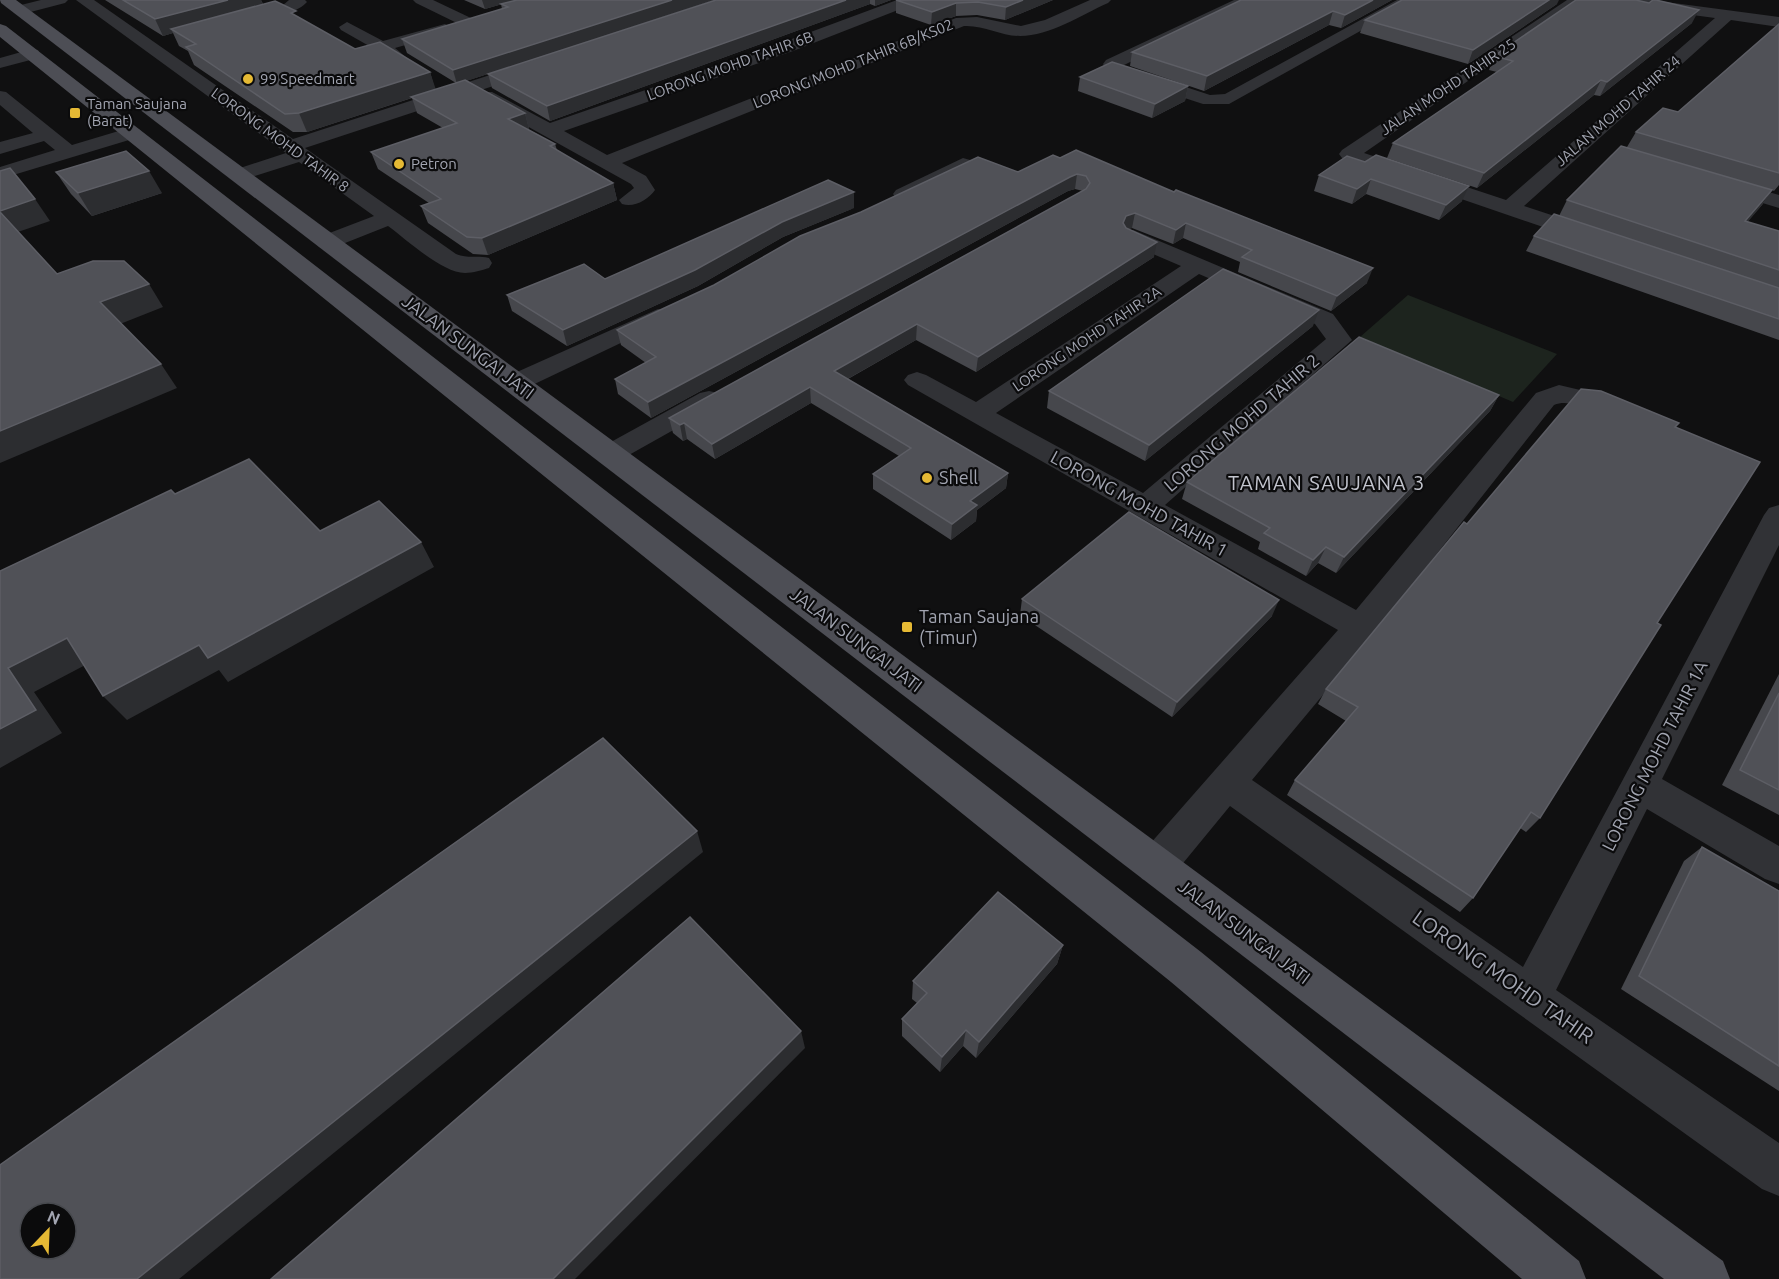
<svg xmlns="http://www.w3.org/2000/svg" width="1779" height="1279" font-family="Ubuntu,sans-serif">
	<rect width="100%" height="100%" fill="#101011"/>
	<polygon fill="#1d241e" points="1408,295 1557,354 1513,402 1360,337"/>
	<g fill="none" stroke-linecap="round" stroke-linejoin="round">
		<g fill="#313236" fill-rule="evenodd">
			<polygon points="41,0 68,0 65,3 19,15 11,10 13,7"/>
			<path d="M 76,0 L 94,0 L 293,139 L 527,63 L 539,63 L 542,67 L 539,71 L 305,148 L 456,254 C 468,259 477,255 489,258 L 492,263 L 489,268 C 482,270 473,273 465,273 C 442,273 406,239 388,226 L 335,247 L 327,249 L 319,247 L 316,242 L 319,237 L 374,216 L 299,162 L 245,179 L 231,179 L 228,175 L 231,171 L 286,153 Z"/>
			<path d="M 289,0 L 305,0 L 307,2 C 298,13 254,28 240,24 L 238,21 L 240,18 L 282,6 Z"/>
			<polygon points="413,0 433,0 473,19 475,22 467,27 461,25 416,3"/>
			<path d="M 897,0 L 919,0 L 916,3 L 793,51 L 564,131 L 607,155 L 956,18 L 977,17 L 1021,26 L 1045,20 L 1090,0 L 1111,0 L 1108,3 C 1081,15 1050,36 1020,36 C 1001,36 984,25 964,26 L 622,163 L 646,176 L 655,190 C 648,200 634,208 622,204 L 619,200 L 634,188 L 631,184 L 480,100 L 477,96 L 480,92 L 492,92 L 550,123 L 781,43 Z"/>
			<polygon points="1234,0 1254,0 1251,3 1122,66 1210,95 1225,94 1397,0 1416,0 1229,104 1203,104 1108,73 1103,64 1106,60"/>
			<polygon points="1567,0 1585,0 1364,153 1506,200 1715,18 1617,5 1609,0 1651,0 1779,17 1779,27 1731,20 1524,206 1597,230 1600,235 1597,240 1589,242 1581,240 1342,158 1339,154 1342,150"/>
			<polygon points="347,22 383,41 445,24 453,29 451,32 395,48 407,58 405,62 399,63 341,30 339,27"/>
			<polygon points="32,49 38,50 40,54 38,58 0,68 0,58"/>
			<polygon points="0,91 6,92 72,145 132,127 139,129 142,133 139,137 0,179 0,167 55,150 44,141 0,154 0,142 33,133 0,105"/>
			<polygon points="963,158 970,160 973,164 970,168 910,198 903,200 896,198 893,194 896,190"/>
			<polygon points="1723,179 1779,195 1779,208 1716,189 1713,185 1716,181"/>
			<path d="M 1133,230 L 1333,314 L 1352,340 L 1165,505 L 1356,610 L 1536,393 L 1559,385 L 1593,393 L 1597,399 L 1593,405 C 1580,408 1567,399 1554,405 L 1372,636 L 1252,780 L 1523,967 L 1764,515 L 1769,508 L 1779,505 L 1779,545 L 1662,779 L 1779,846 L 1779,884 L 1765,879 L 1647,809 L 1556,990 L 1779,1143 L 1779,1196 L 1762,1189 L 1230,806 L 1170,879 L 1156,884 L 1142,879 L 1136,866 L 1142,853 L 1338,630 L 908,385 L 904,380 L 908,375 L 917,372 L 926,375 L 976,402 L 1181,266 L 1125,242 L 1122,237 L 1125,232 ZM 1199,274 L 1315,324 L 1326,339 L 1143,493 L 996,413 Z"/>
			<polygon points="658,309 667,311 670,316 667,321 524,389 515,391 506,389 502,383 506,377"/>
			<polygon points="709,391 718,393 722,399 718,405 620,460 610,463 600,460 596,454 600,448 700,393"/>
		</g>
		<g fill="#4d4e55" fill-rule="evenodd">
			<polygon points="0,0 16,0 1723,1261 1730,1279 1664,1279 1,3"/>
			<polygon points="0,24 6,26 1201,952 1579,1261 1586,1279 1522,1279 1171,982 0,37"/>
		</g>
	</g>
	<g fill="#46474c">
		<polygon points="105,0 261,0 263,4 298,17 355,49 430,72 435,90 456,83 407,53 402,39 502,9 501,4 714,0 466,81 525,113 529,129 528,129 555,144 557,150 613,183 617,200 488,255 473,254 428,223 421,206 429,203 378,169 371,152 443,128 417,113 412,98 307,132 293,132 194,65 188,51 179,46 173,33 163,36"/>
		<polygon points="464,0 516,0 485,9"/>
		<polygon points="716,0 891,0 875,6 870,4 550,121 492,88 488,74"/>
		<polygon points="896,0 1053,0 1005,20 977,15 956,16 931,25 896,13"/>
		<polygon points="1241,0 1392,0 1341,28 1329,25 1204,91 1130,66 1132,52"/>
		<polygon points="1557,4 1468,64 1360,33 1365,20"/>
		<polygon points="1692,23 1600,96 1594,95 1477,188 1387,158 1393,143 1497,72 1489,70 1494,56"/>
		<polygon points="1779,24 1779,185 1774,191 1772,190 1762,205 1747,222 1779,231 1779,340 1526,251 1534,236 1559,216 1567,200 1627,147 1636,132 1678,112"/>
		<polygon points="1080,77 1188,86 1185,101 1152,118 1078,91"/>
		<polygon points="1053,155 1367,283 1331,311 1238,272 1240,262 1183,238 1173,244 1132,228 1128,229 1154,257 976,372 916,340 848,379 1008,473 1006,488 977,510 976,521 951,540 873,489 873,474 899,456 811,403 715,459 687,439 683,441 673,433 669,418 1083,191 1075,189 1068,191 651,418 618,394 615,379 646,363 621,345 617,330 1018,172"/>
		<polygon points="1347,156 1462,201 1439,220 1366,194 1352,204 1314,191 1319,175"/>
		<polygon points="56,172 162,193 92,216 71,194"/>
		<polygon points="854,208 783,237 698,286 567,346 512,311 507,295 605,279"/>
		<polygon points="1313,326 1145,461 1047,408 1049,391"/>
		<polygon points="1499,395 1490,411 1336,573 1318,563 1306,576 1258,549 1260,542 1182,499 1187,482"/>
		<polygon points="1675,427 1657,623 1540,818 1526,832 1520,828 1473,898 1460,912 1287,795 1295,780 1346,721 1318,704 1326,689 1467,524"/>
		<polygon points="1022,599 1272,616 1172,717 1020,615"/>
		<polygon points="1779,674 1779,815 1722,785"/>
		<polygon points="1702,847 1779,891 1779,1091 1621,989 1684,861"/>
		<polygon points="1063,945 1057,964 976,1058 963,1046 940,1072 902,1036 902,1019 917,1003 912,999 913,981"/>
	</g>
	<g fill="#2c2d30">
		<polygon points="228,0 261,0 265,8 171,29 173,33 163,36 155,19"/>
		<polygon points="482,0 516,0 485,9"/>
		<polygon points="672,0 714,0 457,84 453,70"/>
		<polygon points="846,0 870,0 870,4 550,121 547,106"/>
		<polygon points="875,0 891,0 875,6"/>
		<polygon points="1023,0 1053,0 1005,20 1006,7"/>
		<polygon points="1373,0 1392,0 1341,28 1345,15"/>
		<polygon points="1549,0 1559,0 1557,4 1468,64 1473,50"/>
		<polygon points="956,3 956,16 931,25 932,12"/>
		<polygon points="1699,10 1692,23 1600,96 1607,82"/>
		<polygon points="1333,11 1329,25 1204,91 1207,76"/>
		<polygon points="430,72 436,90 307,132 299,113"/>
		<polygon points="1601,80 1594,95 1477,188 1484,173"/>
		<polygon points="1188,86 1185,101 1152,118 1155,104"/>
		<polygon points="525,113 529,129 513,135 508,119"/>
		<polygon points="149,171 162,193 92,216 78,193"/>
		<polygon points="1077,174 1075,189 1068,191 651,418 648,402 1070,177"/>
		<polygon points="1371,179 1366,194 1352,204 1357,189"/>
		<polygon points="613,183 617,200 488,255 482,238"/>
		<polygon points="1469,186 1462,201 1439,220 1446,205"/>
		<polygon points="1772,190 1762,205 1735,237 1745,221"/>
		<polygon points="854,192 854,208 783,237 698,286 567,346 563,330 782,222"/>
		<polygon points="35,199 50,221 15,233 0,213 0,211"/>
		<polygon points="1135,213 1132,228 1123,231 1123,223 1126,216"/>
		<polygon points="1186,223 1183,238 1173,244 1176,230"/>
		<polygon points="1157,242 1154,257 976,372 978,357"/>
		<polygon points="1373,268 1367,283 1331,311 1337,296"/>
		<polygon points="149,284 163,307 115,326 100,302"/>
		<polygon points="1319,310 1313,326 1145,461 1149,445"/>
		<polygon points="917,324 916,340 835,386 834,371"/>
		<polygon points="161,364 177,388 0,463 0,431"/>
		<polygon points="810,387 811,403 715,459 712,444"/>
		<polygon points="1499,395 1490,411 1336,573 1344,557"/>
		<polygon points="684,423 687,439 683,441 680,425"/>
		<polygon points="1008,473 1006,488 977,510 976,521 951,540 952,524 970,501"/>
		<polygon points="421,542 434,567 228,682 219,670 127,720 103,696 199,645"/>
		<polygon points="1326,547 1318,563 1306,576 1313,560"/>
		<polygon points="1279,600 1272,616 1172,717 1177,702"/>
		<polygon points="67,638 91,662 34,692 62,733 0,768 0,729 8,668"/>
		<polygon points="697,831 703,852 179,1279 137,1279"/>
		<polygon points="1063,945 1057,964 976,1058 979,1042"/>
		<polygon points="966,1030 963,1046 940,1072 942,1057"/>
		<polygon points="801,1031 805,1048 575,1279 553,1279"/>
	</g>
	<g fill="#505157" stroke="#5d5e65" stroke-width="1.5" fill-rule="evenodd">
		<polygon points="123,0 228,0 155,19"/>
		<polygon points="517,0 672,0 453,70 402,39 508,7 501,4"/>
		<polygon points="716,0 846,0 547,106 488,74"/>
		<polygon points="896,0 1023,0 1006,7 978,2 956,3 932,12"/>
		<polygon points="1241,0 1373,0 1345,15 1333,11 1207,76 1132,52"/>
		<polygon points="1402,0 1549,0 1473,50 1365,20"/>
		<polygon points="1576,0 1636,0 1649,3 1653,0 1656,0 1699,10 1607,82 1601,80 1484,173 1393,143 1513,61 1494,56"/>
		<polygon points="275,1 296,11 291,13 355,49 380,42 430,72 299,113 285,114 186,47 196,44 171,29"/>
		<polygon points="1779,24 1779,173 1636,132 1663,108 1678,112"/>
		<polygon points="1112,62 1188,86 1155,104 1080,77"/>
		<polygon points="465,80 525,113 508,119 555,144 550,146 613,183 482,238 467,237 421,206 441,199 371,152 457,123 411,97"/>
		<polygon points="1621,146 1772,190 1745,221 1779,231 1779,270 1567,200"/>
		<polygon points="1076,150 1174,192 1176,190 1373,268 1337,296 1242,257 1252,250 1186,223 1176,230 1135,213 1126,216 1123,223 1126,228 1157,242 978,357 917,324 834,371 1008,473 970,501 977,505 952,524 873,474 911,448 810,387 712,444 684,423 680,425 669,418 1086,189 1090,183 1086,176 1077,174 1070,177 648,402 615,379 656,357 617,330 714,285 800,236 861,212 978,157 1018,172 1053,155 1060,158"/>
		<polygon points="126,151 149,171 78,193 56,172"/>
		<polygon points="1376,155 1469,186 1446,205 1371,179 1357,189 1319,175 1347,156 1365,162"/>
		<polygon points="10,168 35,199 0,211 0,171"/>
		<polygon points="828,180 854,192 782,222 695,270 563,330 507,295 584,264 605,279"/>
		<polygon points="0,212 57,274 93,261 124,261 149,284 100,302 161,364 0,431"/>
		<polygon points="1554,214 1779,288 1779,319 1534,236"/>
		<polygon points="1223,269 1319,310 1149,445 1049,391"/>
		<polygon points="1359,337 1499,395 1344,557 1326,547 1313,560 1264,533 1270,528 1187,482"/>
		<polygon points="1581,389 1601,391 1679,423 1675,427 1760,462 1657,623 1661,625 1540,818 1531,812 1473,898 1295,780 1358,707 1326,689 1464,522 1467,524"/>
		<polygon points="249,459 320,531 379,501 421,542 208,658 199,645 103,696 67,638 8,668 36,710 0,729 0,571 171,490 175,494"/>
		<polygon points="1129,512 1279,600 1177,702 1022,599"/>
		<polygon points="1779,693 1779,790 1740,770"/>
		<path d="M 603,738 L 697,831 L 137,1279 L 0,1279 L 0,1165 ZM 30,1213 L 66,1213 L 66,1249 L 30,1249 Z"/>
		<polygon points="1702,847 1779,891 1779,1066 1639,976"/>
		<polygon points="998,892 1063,945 979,1042 966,1030 942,1057 902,1019 927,993 913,981"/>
		<polygon points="690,917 801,1031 553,1279 271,1279"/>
	</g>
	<g fill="#e5b934" stroke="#0b0b0c" stroke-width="2">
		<circle cx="248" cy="79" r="6"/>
		<rect x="69" y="107" width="12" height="12" rx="3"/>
		<circle cx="399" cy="164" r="6"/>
		<circle cx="927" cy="478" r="6"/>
		<rect x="901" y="621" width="12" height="12" rx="3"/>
	</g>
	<g text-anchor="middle" stroke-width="4.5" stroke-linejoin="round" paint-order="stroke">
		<g font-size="15" fill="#a2a5b1" stroke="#0b0b0c">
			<text transform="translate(853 64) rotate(-22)" y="5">LORONG MOHD TAHIR 6B/KS02</text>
			<text transform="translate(730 66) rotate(-20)" y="5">LORONG MOHD TAHIR 6B</text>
			<text transform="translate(1448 87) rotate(-34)" y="5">JALAN MOHD TAHIR 25</text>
			<text transform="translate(1618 111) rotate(-41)" y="5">JALAN MOHD TAHIR 24</text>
			<text transform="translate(280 140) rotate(36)" y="5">LORONG MOHD TAHIR 8</text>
			<text transform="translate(1087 339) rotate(-34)" y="5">LORONG MOHD TAHIR 2A</text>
		</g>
		<g font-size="15" fill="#a2a5b1" stroke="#0b0b0c" text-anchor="start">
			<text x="260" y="84">99 Speedmart</text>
			<text x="87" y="109">Taman Saujana<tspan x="87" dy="17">(Barat)</tspan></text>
			<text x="411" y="169">Petron</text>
		</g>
		<g font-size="18" fill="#a2a5b1" stroke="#0b0b0c">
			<text transform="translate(468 347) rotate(37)" y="6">JALAN SUNGAI JATI</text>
			<text transform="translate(1242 423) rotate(-41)" y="6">LORONG MOHD TAHIR 2</text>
			<text transform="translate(1139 504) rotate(29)" y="6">LORONG MOHD TAHIR 1</text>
			<text transform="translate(856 640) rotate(37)" y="6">JALAN SUNGAI JATI</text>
			<text transform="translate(1655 756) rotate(-63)" y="6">LORONG MOHD TAHIR 1A</text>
			<text transform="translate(1244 932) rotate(37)" y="6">JALAN SUNGAI JATI</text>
		</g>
		<g font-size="18" fill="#a2a5b1" stroke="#0b0b0c" text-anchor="start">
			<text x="939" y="484">Shell</text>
			<text x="919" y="623">Taman Saujana<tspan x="919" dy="21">(Timur)</tspan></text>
		</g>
		<g font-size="20" letter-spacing="1.5" fill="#c3c5ce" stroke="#0b0b0c">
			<text x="1327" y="490">TAMAN SAUJANA 3</text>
		</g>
		<g font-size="21" fill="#a2a5b1" stroke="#0b0b0c">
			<text transform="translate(1503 977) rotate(35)" y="7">LORONG MOHD TAHIR</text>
		</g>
	</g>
	<g transform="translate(48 1231) rotate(23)"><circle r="28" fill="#0b0b0c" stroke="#47494e" stroke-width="1.5"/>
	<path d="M0-4.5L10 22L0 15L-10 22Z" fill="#e5b934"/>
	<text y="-9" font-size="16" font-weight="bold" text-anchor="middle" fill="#a2a5b1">N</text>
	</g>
</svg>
